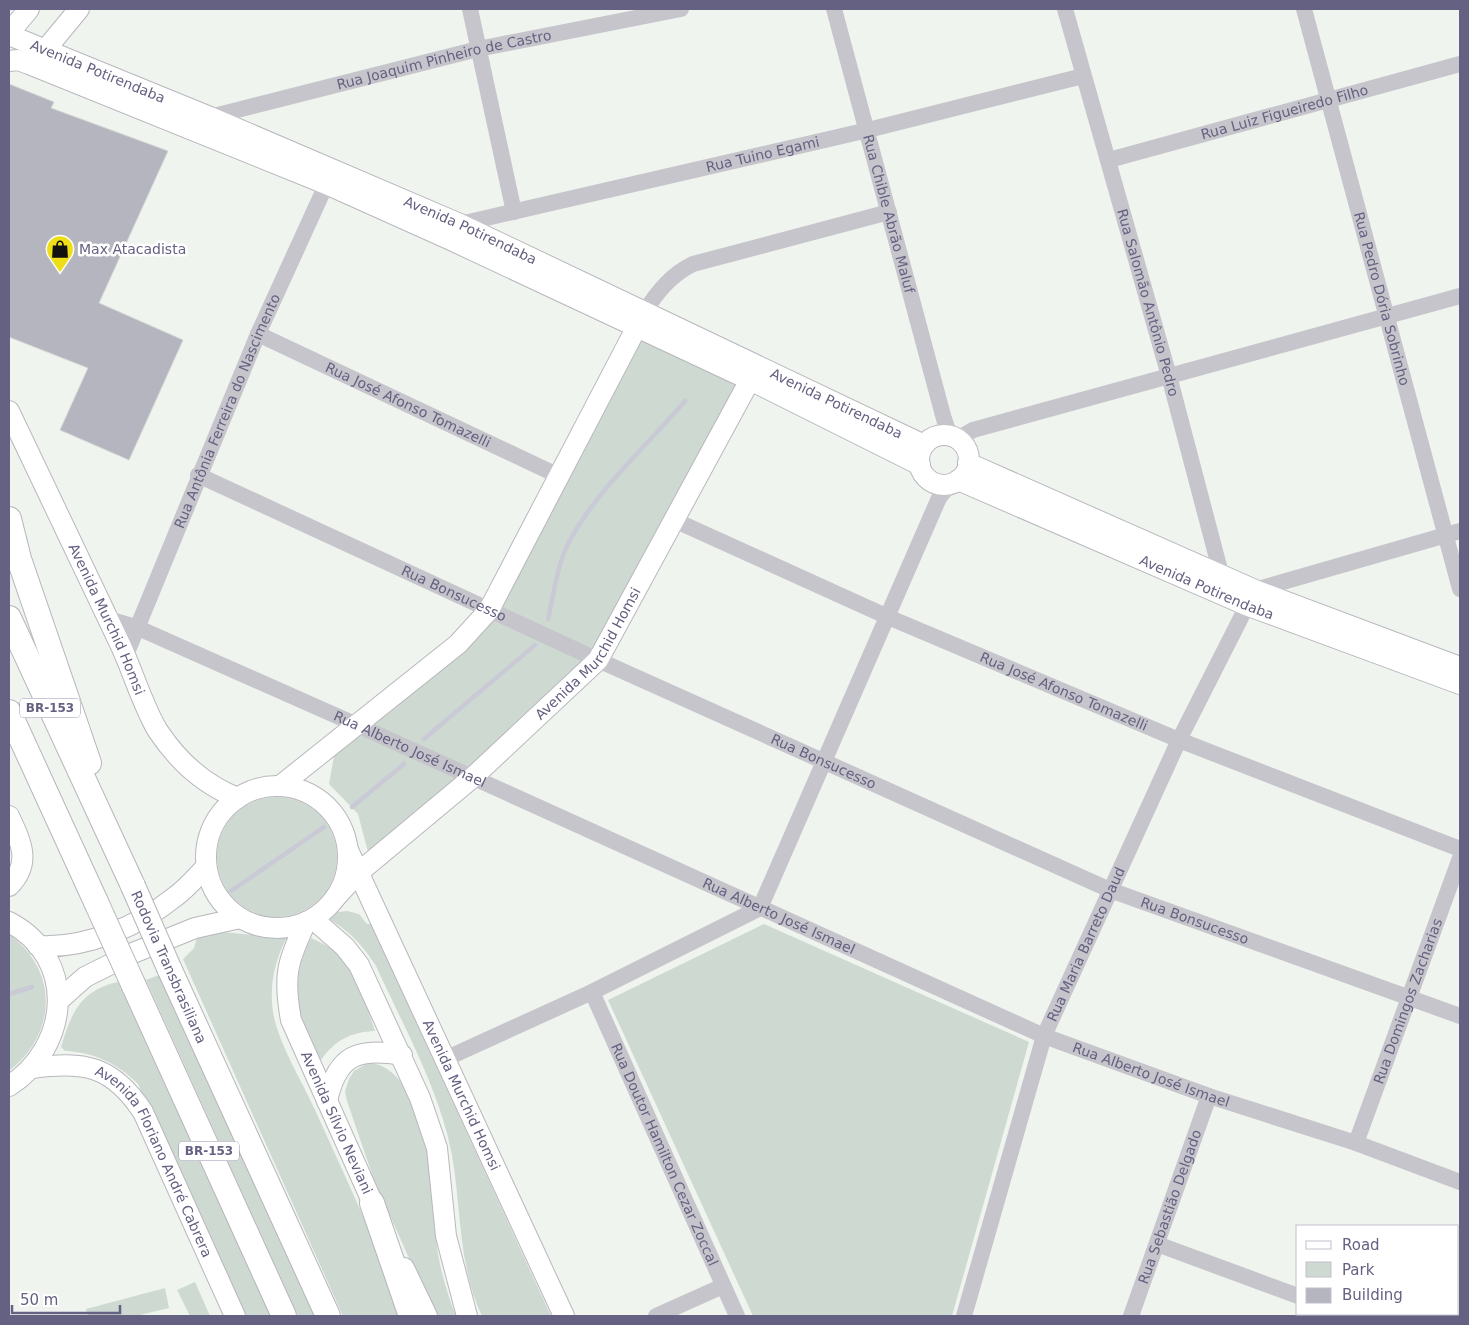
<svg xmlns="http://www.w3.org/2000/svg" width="1469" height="1325" font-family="'DejaVu Sans',sans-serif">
	<rect width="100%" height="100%" fill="#f0f4ef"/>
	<g fill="#ced9d2">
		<polygon points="638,336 743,384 596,652 497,607"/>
		<polygon points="490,616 589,662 472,771 364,723"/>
		<polygon points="353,730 462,780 368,852 358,814 329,784 336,745"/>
		<circle cx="277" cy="857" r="60"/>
		<path d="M 347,911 L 359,914 L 367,924 L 371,924 L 551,1316 L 482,1316 C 455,1259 463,1197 448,1137 C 433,1078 401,1021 376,966 C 361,943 351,933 328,918 L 338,912 Z"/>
		<polygon points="764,924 1029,1042 952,1316 753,1316 608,1000"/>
		<path d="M 223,932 L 265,936 L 288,935 C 275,959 269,985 273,1012 C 278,1043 302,1081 315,1110 C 346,1178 378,1246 404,1316 L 343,1316 L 183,959 L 194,948 L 197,937 Z"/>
		<path d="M 9,934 C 59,971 57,1034 9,1071 Z"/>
		<path d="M 311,938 C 355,956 361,990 375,1031 C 351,1032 335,1040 321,1060 C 295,1016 288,985 311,938 Z"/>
		<polygon points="159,975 316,1316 298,1316 146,980"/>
		<path d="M 118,982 L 271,1316 L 243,1316 L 138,1084 C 118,1064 94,1052 65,1051 L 61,1047 C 71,1013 81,990 118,982 Z"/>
		<path d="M 368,1063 C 413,1064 429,1146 433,1181 C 435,1206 434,1230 438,1254 C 442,1276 448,1296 456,1316 L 435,1316 L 374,1180 L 347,1101 L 345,1091 L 349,1079 L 354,1071 Z"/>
		<polygon points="195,1282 210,1316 190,1316 177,1290"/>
		<polygon points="165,1288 169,1308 136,1316 88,1316 86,1309"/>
	</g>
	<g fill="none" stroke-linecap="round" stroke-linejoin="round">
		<g stroke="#c9cad5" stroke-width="4.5">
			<path d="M 548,619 C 554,594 557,564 569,542 C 598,488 646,447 685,401"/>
			<polyline points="424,739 535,645"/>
			<polyline points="352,807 404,764"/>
			<polyline points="231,891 324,827"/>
			<polyline points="9,994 32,987"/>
		</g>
	</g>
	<polygon fill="#b5b5bf" stroke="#d3d5d2" points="9,84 54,102 51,108 168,151 99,303 183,340 129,460 60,430 88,368 9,337"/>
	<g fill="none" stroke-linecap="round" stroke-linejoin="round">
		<g stroke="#b8b7be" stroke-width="22">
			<g id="major">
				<polyline points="9,33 29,9"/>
				<path id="s16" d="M 9,35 L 210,117 L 460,224 L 924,445"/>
				<polyline points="34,54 46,49 79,9"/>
				<polyline points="9,61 18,60 29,64 326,184 453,241 750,380 920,465"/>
				<path id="s17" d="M 9,411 C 46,488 83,566 120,644 C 132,669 144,709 158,731 C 178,761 204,785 238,798"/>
				<circle cx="944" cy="460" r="25"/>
				<polyline points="968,463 1255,590 1460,667"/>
				<path id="s18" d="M 958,480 L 1246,605 L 1460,684"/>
				<circle cx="277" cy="857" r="71"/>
				<polyline points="280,786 458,644 489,610 642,317"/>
				<path d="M 9,816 C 21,842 32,863 9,886"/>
				<path id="s19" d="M 348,850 L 564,1316"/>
				<path id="s20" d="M 335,898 L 358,873 L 472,778 L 598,660 L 750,380"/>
				<polyline points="313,919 345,947 359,965 420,1098 437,1148 446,1236 467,1316"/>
				<path d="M 9,922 C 78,958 70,1047 9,1086"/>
				<path id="s21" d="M 306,922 C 287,962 283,976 291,1020 L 379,1217"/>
				<path d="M 38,946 C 86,949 139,926 176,896 C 187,888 196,877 206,867"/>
				<polyline points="58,1001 85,977 133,953 195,928 240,918"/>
				<path id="s22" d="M 32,1068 C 84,1061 112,1065 143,1112 L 235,1316"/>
				<path d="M 327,1101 C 337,1055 358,1047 402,1055"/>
				<polyline points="404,1268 427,1316"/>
			</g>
		</g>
		<g stroke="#b5b5bb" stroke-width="26">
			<g id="highway">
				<polyline points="9,519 19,559 89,763"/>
				<polyline points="9,618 133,886"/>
				<polyline points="9,712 96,902"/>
				<polyline points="169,968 328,1316"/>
				<polyline points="134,986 284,1316"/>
				<polyline points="372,1203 411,1316"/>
			</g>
		</g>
		<g stroke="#c6c5cb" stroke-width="16">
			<polyline points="470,9 514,212"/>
			<path id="s1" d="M 834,9 L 944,419 L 950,436"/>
			<path id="s2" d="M 1065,9 L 1169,376 L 1224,585"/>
			<path id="s3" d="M 1304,9 L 1460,589"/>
			<path id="s4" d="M 210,117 L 478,49 L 681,9"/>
			<path id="s5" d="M 1109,160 L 1460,64"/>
			<path id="s6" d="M 458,229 L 460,224 L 868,130 L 1083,76"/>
			<path d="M 645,311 C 658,291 672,274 693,264 L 889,212"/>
			<path id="s7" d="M 258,334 L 559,476"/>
			<polyline points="957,439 973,430 1460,296"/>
			<path id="s8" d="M 198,475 L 598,660 L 1110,890 L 1460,1016"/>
			<path id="s9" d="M 674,520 L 888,617 L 1179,740 L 1460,849"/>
			<path id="s10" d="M 108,619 L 136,627 L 357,725 L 1044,1036 L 1209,1096 L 1356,1143 L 1460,1182"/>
			<path id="s11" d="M 126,655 L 258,334 L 331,174"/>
			<path id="s12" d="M 592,992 L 737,1316"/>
			<polyline points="445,1059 592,992 760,908 939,498 950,484"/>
			<path id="s13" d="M 1356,1143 L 1460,858"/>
			<polyline points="1157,1244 1298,1296"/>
			<polyline points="1346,1314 1353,1316"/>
			<polyline points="656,1316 723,1286"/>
			<path id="s14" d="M 964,1316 L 1044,1036 L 1179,740 L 1255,590 L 1460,531"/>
			<path id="s15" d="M 1131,1316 L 1209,1096"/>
		</g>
		<use href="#major" stroke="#fff" stroke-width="20"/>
		<use href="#highway" stroke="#fff" stroke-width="24"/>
		<g stroke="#b5b5bb" stroke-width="26" stroke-linecap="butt">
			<g id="highway-bridge">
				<polyline points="133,886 169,968"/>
				<polyline points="96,902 134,986"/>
			</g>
		</g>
		<use href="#highway-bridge" stroke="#fff" stroke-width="24"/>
	</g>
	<defs>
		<g id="shop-pin" transform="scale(1.4375)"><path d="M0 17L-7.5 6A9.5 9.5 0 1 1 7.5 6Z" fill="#edde16" stroke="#fff"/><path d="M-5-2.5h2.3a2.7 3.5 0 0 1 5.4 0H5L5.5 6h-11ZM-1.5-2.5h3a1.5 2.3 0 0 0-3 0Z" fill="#111"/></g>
	</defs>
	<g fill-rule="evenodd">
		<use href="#shop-pin" x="60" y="249"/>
	</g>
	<g text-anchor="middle" stroke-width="5" stroke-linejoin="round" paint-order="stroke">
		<g fill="#fff" stroke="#9390a8" stroke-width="1">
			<rect x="20" y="698.5" width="60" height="19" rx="4"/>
			<rect x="179" y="1141.5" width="60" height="19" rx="4"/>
		</g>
		<g font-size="12" font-weight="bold" fill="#656182">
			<text x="50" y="712">BR-153</text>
			<text x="209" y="1155">BR-153</text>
		</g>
		<g font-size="14" fill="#656182" stroke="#fff">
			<text dy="5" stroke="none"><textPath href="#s4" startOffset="241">Rua Joaquim Pinheiro de Castro</textPath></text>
			<text dy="5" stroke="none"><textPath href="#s16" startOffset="96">Avenida Potirendaba</textPath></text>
			<text dy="5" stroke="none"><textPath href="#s5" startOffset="182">Rua Luiz Figueiredo Filho</textPath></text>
			<text dy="5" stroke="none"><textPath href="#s6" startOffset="316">Rua Tuino Egami</textPath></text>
			<text dy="5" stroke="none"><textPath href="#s1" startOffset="212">Rua Chible Abrão Maluf</textPath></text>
			<text dy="5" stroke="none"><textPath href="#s16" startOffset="501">Avenida Potirendaba</textPath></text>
			<text dy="5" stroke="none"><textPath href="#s3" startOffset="300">Rua Pedro Dória Sobrinho</textPath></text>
			<text dy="5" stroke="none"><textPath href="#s2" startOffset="305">Rua Salomão Antônio Pedro</textPath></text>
			<text dy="5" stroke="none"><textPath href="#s16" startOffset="906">Avenida Potirendaba</textPath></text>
			<text dy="5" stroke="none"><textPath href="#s7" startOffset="166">Rua José Afonso Tomazelli</textPath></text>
			<text dy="5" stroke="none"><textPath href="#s11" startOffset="264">Rua Antônia Ferreira do Nascimento</textPath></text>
			<text dy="5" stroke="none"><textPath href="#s18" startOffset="271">Avenida Potirendaba</textPath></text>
			<text dy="5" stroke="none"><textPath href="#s8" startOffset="282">Rua Bonsucesso</textPath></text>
			<text dy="5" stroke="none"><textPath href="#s17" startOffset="230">Avenida Murchid Homsi</textPath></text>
			<text dy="5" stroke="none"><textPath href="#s20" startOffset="354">Avenida Murchid Homsi</textPath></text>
			<text dy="5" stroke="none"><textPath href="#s9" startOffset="426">Rua José Afonso Tomazelli</textPath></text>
			<text dy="5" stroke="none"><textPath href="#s10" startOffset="329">Rua Alberto José Ismael</textPath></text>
			<text dy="5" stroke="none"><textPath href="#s8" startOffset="688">Rua Bonsucesso</textPath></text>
			<text dy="5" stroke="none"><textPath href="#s10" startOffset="734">Rua Alberto José Ismael</textPath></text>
			<text dy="5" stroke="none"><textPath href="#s8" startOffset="1092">Rua Bonsucesso</textPath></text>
			<text dy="5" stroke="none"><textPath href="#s14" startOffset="392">Rua Maria Barreto Daud</textPath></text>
			<text transform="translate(169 967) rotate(66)" y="5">Rodovia Transbrasiliana</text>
			<text dy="5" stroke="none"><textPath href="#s13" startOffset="151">Rua Domingos Zacharias</textPath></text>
			<text dy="5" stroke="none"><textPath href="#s10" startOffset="1139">Rua Alberto José Ismael</textPath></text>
			<text dy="5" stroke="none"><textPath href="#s19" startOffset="270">Avenida Murchid Homsi</textPath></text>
			<text dy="5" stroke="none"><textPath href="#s21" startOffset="214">Avenida Sílvio Neviani</textPath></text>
			<text dy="5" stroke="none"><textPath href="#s12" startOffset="178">Rua Doutor Hamilton Cezar Zoccal</textPath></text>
			<text dy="5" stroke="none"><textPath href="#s22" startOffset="176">Avenida Floriano André Cabrera</textPath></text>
			<text dy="5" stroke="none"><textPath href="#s15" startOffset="116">Rua Sebastião Delgado</textPath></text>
		</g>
		<g font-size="14" fill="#656182" stroke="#fff" text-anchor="start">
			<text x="79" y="254">Max Atacadista</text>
		</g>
	</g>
	<rect width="1469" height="1325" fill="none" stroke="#656182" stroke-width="20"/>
	<rect x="1296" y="1225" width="162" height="90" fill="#ffffff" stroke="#c1c0cd"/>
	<rect x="1306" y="1241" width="25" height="8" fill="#ffffff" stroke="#c1c0cd"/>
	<text x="1342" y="1250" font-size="15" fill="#656182">Road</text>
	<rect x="1306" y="1262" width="25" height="15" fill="#ced9d2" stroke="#c1c0cd"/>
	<text x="1342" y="1275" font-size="15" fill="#656182">Park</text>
	<rect x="1306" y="1288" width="25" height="15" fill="#b5b5bf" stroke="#c1c0cd"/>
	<text x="1342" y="1300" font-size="15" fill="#656182">Building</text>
	<path d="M12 1305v8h108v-8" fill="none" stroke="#656182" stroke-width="2.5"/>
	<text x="20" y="1305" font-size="15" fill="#656182" stroke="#ffffff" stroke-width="4" paint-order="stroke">50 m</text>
</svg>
